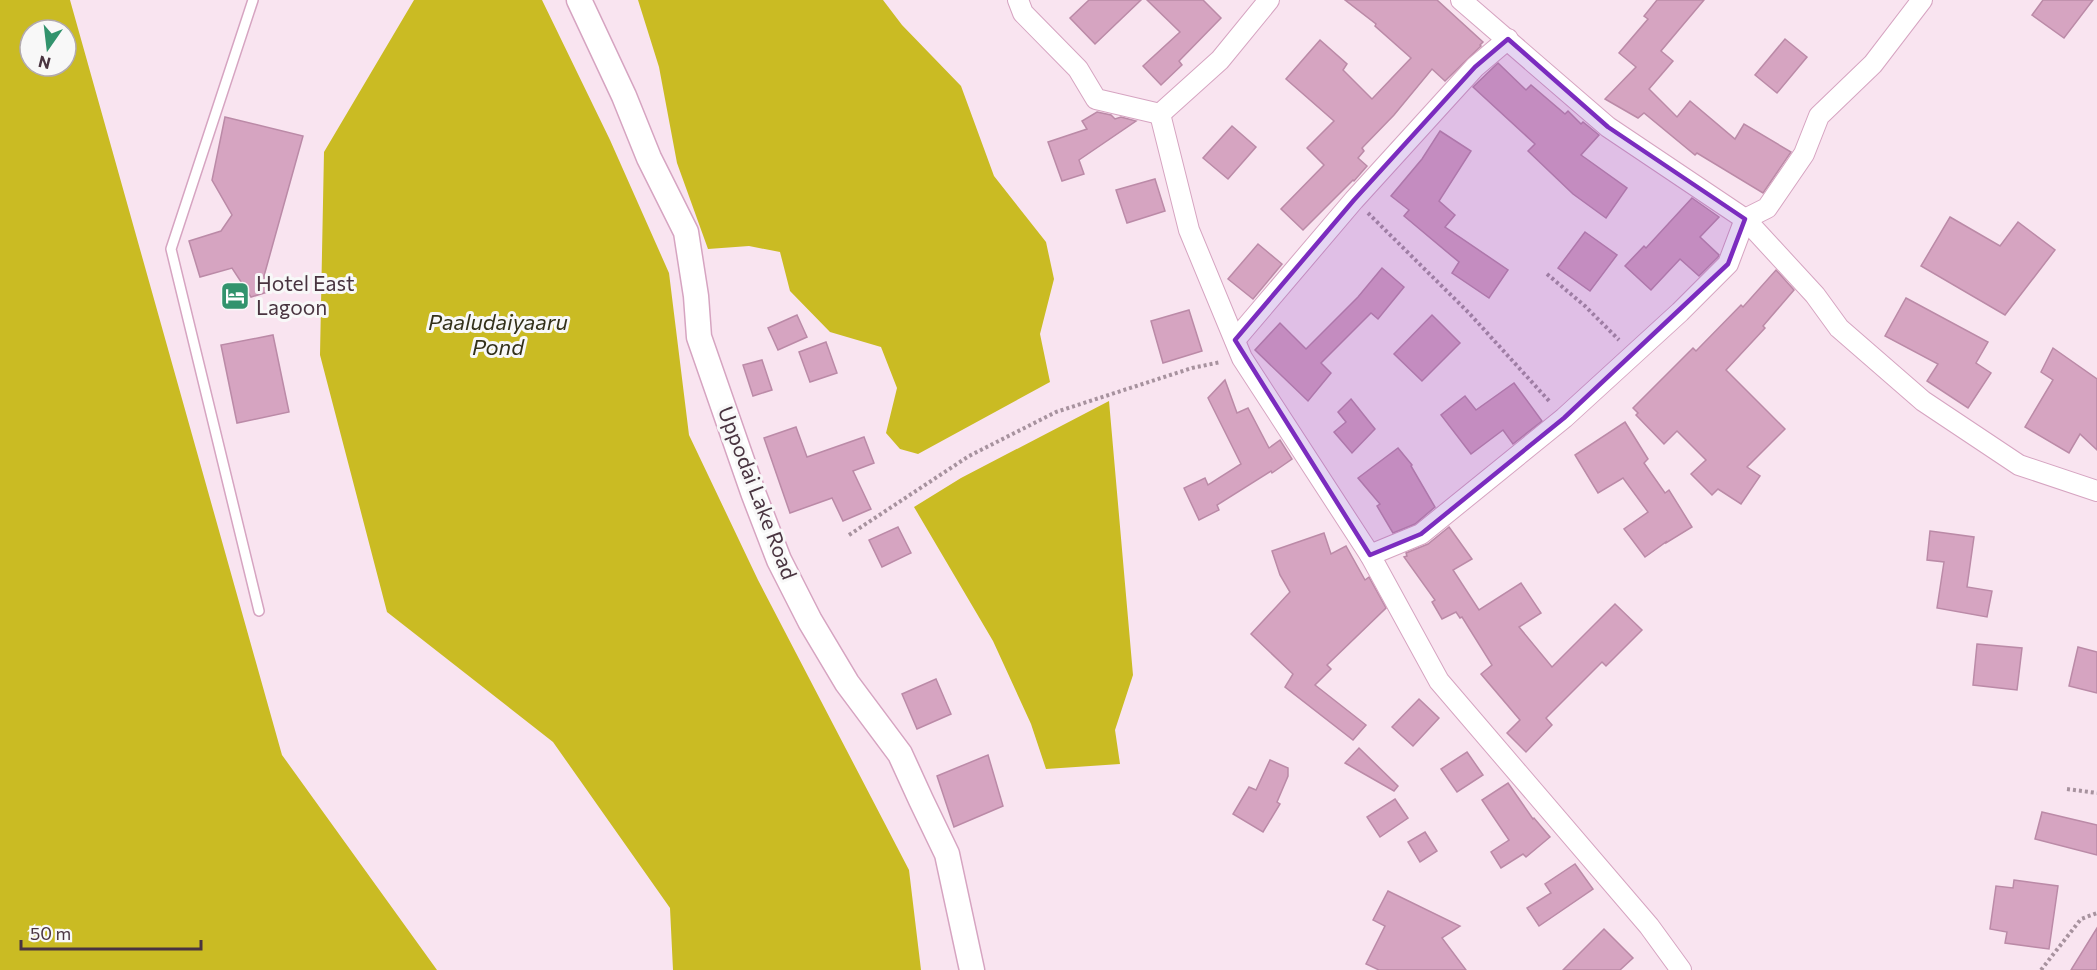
<svg xmlns="http://www.w3.org/2000/svg" width="2097" height="970" font-family="Commissioner,sans-serif">
	<rect width="100%" height="100%" fill="#f9e4f0"/>
	<g fill="#cabb23" fill-rule="evenodd">
		<path d="M 0,0 L 70,0 L 282,755 L 437,970 L 0,970 ZM 30,30 L 66,30 L 66,66 L 30,66 Z"/>
		<polygon points="414,0 542,0 610,140 669,273 689,435 758,580 909,870 921,970 673,970 670,908 553,742 387,612 320,355 324,152"/>
		<polygon points="638,0 883,0 902,25 961,86 994,176 1046,242 1054,279 1040,334 1050,382 918,454 900,449 886,433 897,388 881,347 830,332 790,291 780,252 749,246 708,249 677,163 659,67"/>
		<polygon points="1109,401 1133,675 1115,730 1120,764 1046,769 1031,724 993,641 914,507 961,478"/>
	</g>
	<g fill="#d6a4c1" stroke="#bb8aa7" stroke-width="1.5">
		<polygon points="1089,0 1141,0 1095,44 1070,18"/>
		<polygon points="1147,0 1203,0 1221,18 1179,61 1182,65 1161,85 1143,66 1180,32"/>
		<polygon points="1345,0 1437,0 1483,42 1480,45 1481,46 1445,81 1432,69 1394,115 1362,148 1364,151 1358,158 1367,166 1354,181 1353,180 1303,230 1281,209 1324,165 1307,148 1334,121 1286,79 1320,40 1347,64 1343,70 1372,99 1411,58 1375,26 1376,24"/>
		<polygon points="1657,0 1704,0 1661,51 1673,61 1649,89 1677,117 1690,101 1735,139 1744,124 1791,152 1763,193 1697,153 1695,155 1644,113 1638,118 1605,99 1636,67 1619,53 1648,19 1644,16"/>
		<polygon points="2043,0 2093,0 2064,38 2032,15"/>
		<polygon points="1785,39 1807,57 1777,93 1755,75"/>
		<polygon points="1498,63 1526,90 1531,85 1565,114 1568,111 1581,124 1583,122 1599,135 1581,155 1627,188 1606,218 1573,194 1528,151 1535,144 1473,87"/>
		<polygon points="1097,112 1111,115 1115,119 1121,117 1136,121 1079,160 1084,174 1062,181 1048,142 1087,129 1082,121"/>
		<polygon points="225,117 303,136 264,276 271,291 251,297 232,268 200,277 189,241 221,231 232,215 212,180"/>
		<polygon points="1232,126 1256,147 1228,179 1203,158"/>
		<polygon points="1440,131 1471,151 1439,201 1455,215 1445,227 1508,270 1489,298 1452,273 1459,262 1404,216 1409,210 1391,196 1422,159"/>
		<polygon points="1155,179 1165,211 1127,223 1116,190"/>
		<polygon points="1692,198 1719,217 1700,237 1719,255 1718,257 1699,276 1680,259 1651,290 1625,266 1644,246 1646,248"/>
		<polygon points="1950,217 2000,246 2018,222 2055,250 2005,315 1921,266"/>
		<polygon points="1585,232 1617,255 1590,291 1558,268"/>
		<polygon points="1258,244 1282,264 1253,299 1228,279"/>
		<polygon points="1382,268 1404,287 1378,319 1371,313 1321,363 1331,373 1308,401 1255,350 1280,323 1306,349 1358,297"/>
		<polygon points="1776,270 1794,290 1763,326 1765,328 1726,370 1785,429 1747,467 1760,476 1741,504 1718,489 1712,495 1691,474 1706,460 1677,431 1664,444 1636,415 1638,413 1633,408 1693,348 1696,351 1741,305 1743,307"/>
		<polygon points="1906,298 1988,342 1976,363 1991,373 1968,408 1927,381 1938,364 1885,336"/>
		<polygon points="1189,310 1202,351 1163,363 1151,321"/>
		<polygon points="797,315 807,337 778,350 768,328"/>
		<polygon points="1432,315 1460,343 1422,381 1394,354"/>
		<polygon points="273,335 289,412 237,423 221,345"/>
		<polygon points="826,342 837,373 810,382 799,352"/>
		<polygon points="2053,348 2097,379 2097,450 2080,434 2069,453 2025,427 2053,380 2041,372"/>
		<polygon points="762,360 772,390 753,396 743,365"/>
		<polygon points="1225,380 1237,413 1248,408 1269,448 1280,440 1292,459 1272,473 1271,471 1217,505 1219,510 1199,520 1184,488 1205,478 1208,485 1241,464 1208,398"/>
		<polygon points="1514,383 1542,421 1513,444 1503,430 1471,454 1441,415 1465,396 1476,410"/>
		<polygon points="1351,399 1375,429 1352,453 1334,432 1346,422 1338,412"/>
		<polygon points="1625,422 1648,459 1644,463 1665,493 1669,490 1692,527 1666,543 1666,542 1645,557 1624,529 1648,512 1623,478 1598,493 1575,455"/>
		<polygon points="796,427 807,457 864,437 874,463 853,471 871,509 843,521 832,498 790,513 764,438"/>
		<polygon points="1398,448 1412,465 1411,466 1435,507 1415,524 1393,533 1377,506 1380,504 1358,478"/>
		<polygon points="898,527 911,553 882,567 869,540"/>
		<polygon points="1449,527 1472,559 1453,570 1479,610 1521,583 1541,613 1519,627 1552,667 1615,604 1642,630 1606,666 1602,662 1546,718 1552,725 1526,752 1507,733 1520,720 1481,674 1492,665 1462,617 1460,618 1456,612 1442,619 1432,602 1435,600 1404,557 1407,556 1406,553 1428,544"/>
		<polygon points="1930,531 1974,537 1967,587 1992,591 1987,617 1937,608 1944,562 1927,560"/>
		<polygon points="1324,533 1331,554 1346,546 1365,580 1369,577 1386,608 1327,665 1331,669 1315,685 1366,725 1353,740 1285,687 1293,674 1251,634 1290,592 1280,575 1272,551"/>
		<polygon points="1977,644 2022,648 2017,690 1973,685"/>
		<polygon points="2078,647 2097,652 2097,693 2069,686"/>
		<polygon points="936,679 951,714 917,729 902,694"/>
		<polygon points="1419,699 1439,718 1413,746 1392,727"/>
		<polygon points="1359,748 1398,786 1394,791 1345,763"/>
		<polygon points="1467,752 1483,775 1457,792 1441,769"/>
		<polygon points="988,755 1003,806 954,827 937,776"/>
		<polygon points="1270,760 1288,768 1288,776 1277,802 1280,804 1263,832 1233,814 1249,787 1256,790"/>
		<polygon points="1508,783 1533,819 1534,818 1550,837 1526,857 1523,854 1501,868 1491,852 1509,840 1482,800"/>
		<polygon points="1395,799 1408,818 1380,837 1367,817"/>
		<polygon points="2042,812 2097,825 2097,855 2035,839"/>
		<polygon points="1425,832 1437,851 1420,862 1408,842"/>
		<polygon points="1575,864 1593,889 1539,926 1527,908 1551,893 1545,884"/>
		<polygon points="2014,880 2058,886 2049,949 2005,943 2007,932 1990,929 1996,886 2013,888"/>
		<polygon points="1388,891 1460,926 1442,938 1466,970 1379,970 1366,964 1385,926 1373,920"/>
		<polygon points="2097,928 2097,970 2071,970"/>
		<polygon points="1604,929 1633,958 1620,970 1563,970"/>
	</g>
	<g fill="none" stroke-linecap="round" stroke-linejoin="round">
		<g stroke="#d6a4c1" stroke-width="12">
			<polyline id="service" points="253,0 171,249 259,611"/>
		</g>
		<g stroke="#d6a4c1" stroke-width="22">
			<g id="minor">
				<polyline points="1018,0 1023,13 1078,69 1096,99 1160,114"/>
				<polyline points="1461,0 1608,127 1745,219 1815,295 1839,328 1923,401 2019,465 2097,491"/>
				<polyline points="1160,114 1189,230 1242,358 1370,555"/>
				<polyline points="1160,114 1220,60 1269,0"/>
				<polyline points="1235,340 1354,200 1475,67 1508,39"/>
				<polyline points="1681,970 1649,926 1439,681 1370,555 1421,534 1564,418 1680,312 1728,264 1745,219 1767,208 1804,154 1819,116 1873,64 1922,0"/>
			</g>
		</g>
		<g stroke="#d6a4c1" stroke-width="27">
			<polyline id="tertiary" points="579,0 624,96 649,158 686,232 696,296 699,337 754,495 779,560 810,621 847,683 900,754 921,800 947,854 972,970"/>
		</g>
		<g stroke="#a7929e" stroke-width="4" stroke-dasharray="3 3" stroke-linecap="butt">
			<polyline points="1368,213 1469,313 1550,402"/>
			<polyline points="1547,274 1585,306 1619,340"/>
			<polyline points="849,535 969,456 1056,412 1192,368 1221,362"/>
			<polyline points="2067,789 2097,793"/>
			<polyline points="2041,970 2081,919 2097,913"/>
		</g>
		<use href="#service" stroke="#fff" stroke-width="9"/>
		<use href="#minor" stroke="#fff" stroke-width="20"/>
		<use href="#tertiary" stroke="#fff" stroke-width="24"/>
	</g>
	<path fill="#7b2cbf" fill-opacity="0.2" stroke="#7b2cbf" stroke-width="4.5" stroke-linejoin="round" d="M 1508,39 L 1608,127 L 1745,219 L 1728,264 L 1564,418 L 1421,534 L 1370,555 L 1235,340 L 1354,200 L 1475,67 Z"/>
	<defs>
		<g id="hotel-square" transform="scale(1.5)"><rect x="-9" y="-9" width="18" height="18" rx="4" fill="#32936d" stroke="#f8f8f8"/><path d="M-6-4.5h1.5V1H6V5H4.5V3h-9V5H-6ZM-4 0a1.8 1.8 0 1 1 3.6 0ZM.5 0V-2.5h3Q6-2.5 6 0Z" fill="#fff"/></g>
	</defs>
	<g fill-rule="evenodd">
		<use href="#hotel-square" x="235" y="296"/>
	</g>
	<g text-anchor="middle" stroke-width="6" stroke-linejoin="round" paint-order="stroke">
		<g font-size="21" fill="#493440" stroke="#f8f8f8" text-anchor="start">
			<text x="256" y="291">Hotel East<tspan x="256" dy="24">Lagoon</tspan></text>
		</g>
		<g font-size="21" fill="#493440" stroke="#f8f8f8">
			<text transform="translate(757 493) rotate(69)" y="7">Uppodai Lake Road</text>
		</g>
		<g font-size="22" font-style="italic" fill="#33311a" stroke="#f8f8f8">
			<text x="498" y="330">Paaludaiyaaru<tspan x="498" dy="25">Pond</tspan></text>
		</g>
	</g>
	<g transform="translate(48 48) rotate(194)"><circle r="28" fill="#f8f8f8" stroke="#b2aaae" stroke-width="1.5"/>
	<path d="M0-4.5L10 22L0 15L-10 22Z" fill="#32936d"/>
	<text y="-9" font-size="16" font-weight="bold" text-anchor="middle" fill="#493440">N</text>
	</g>
	<path d="M21 940v9h180v-9" fill="none" stroke="#493440" stroke-width="3"/>
	<text x="30" y="940" font-size="18" fill="#493440" stroke="#f8f8f8" stroke-width="4.5" paint-order="stroke">50 m</text>
</svg>
